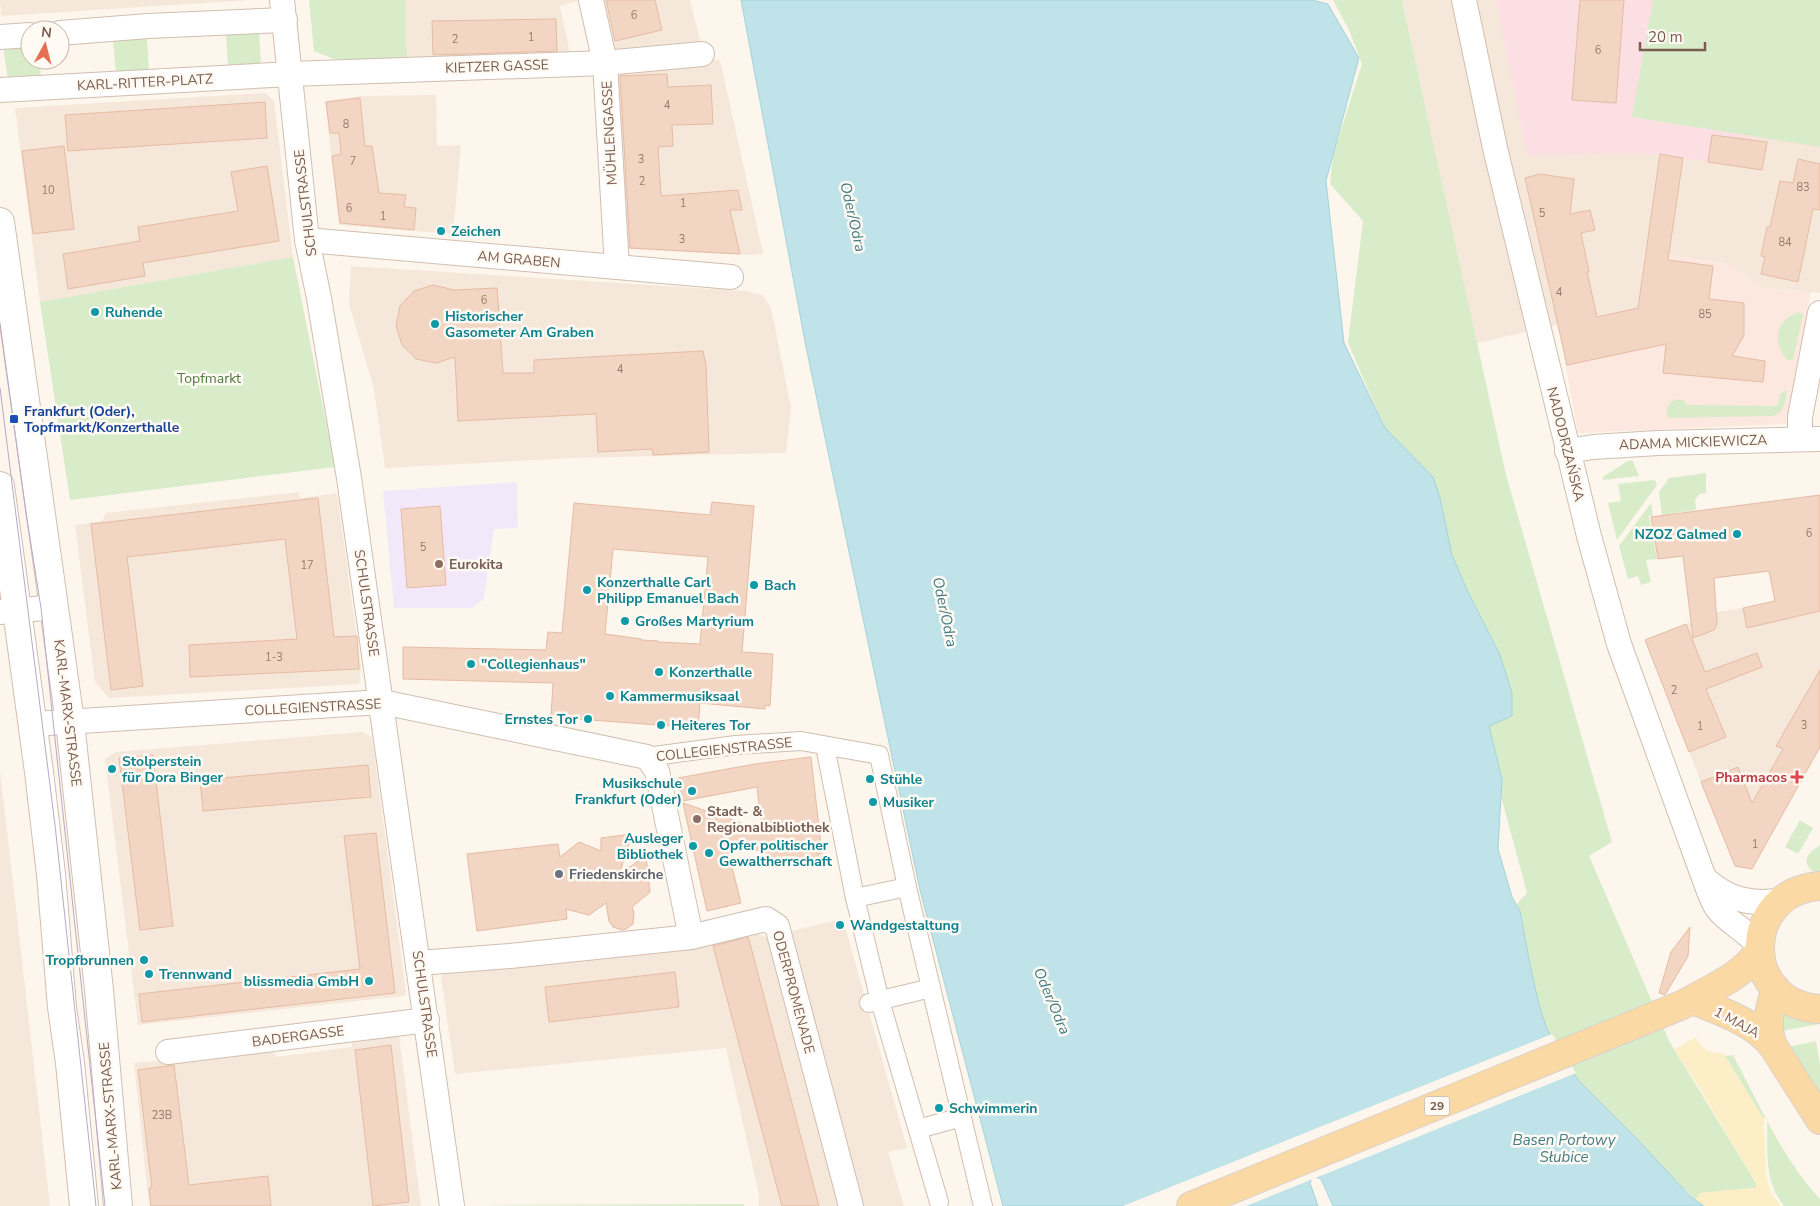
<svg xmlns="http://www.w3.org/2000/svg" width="1820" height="1206" font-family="'Nunito Sans',sans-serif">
	<rect width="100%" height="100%" fill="#fdf6ec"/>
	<g fill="#f5e8da">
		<polygon points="0,0 253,0 1,16"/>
		<polygon points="405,0 577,0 578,1 560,6 570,54 407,59"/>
		<polygon points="596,0 690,0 702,49 613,56"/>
		<polygon points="1402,0 1820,0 1820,293 1764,288 1726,263 1644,252 1639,307 1477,343"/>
		<polygon points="720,60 763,254 750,255 627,249 618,71 624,64"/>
		<polygon points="265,93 274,101 293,257 40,302 15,108"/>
		<polygon points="436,95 437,146 461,145 453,234 339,225 325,101 360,96"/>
		<polygon points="351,266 745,291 762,295 771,308 791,408 786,453 574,458 385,468 374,389 349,304"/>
		<polygon points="299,492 300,498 337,493 361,667 359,684 109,698 95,682 75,525 102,521 106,513"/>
		<polygon points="1714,583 1716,612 1743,608 1747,628 1820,611 1820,747 1752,869 1735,866 1707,797 1744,783 1738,767 1701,782 1645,640 1691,622"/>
		<polygon points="363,732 372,737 406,992 404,996 138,1025 105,759 115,752"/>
		<polygon points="0,772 11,865 50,1206 0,1206"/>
		<polygon points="843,919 907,1148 888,1152 904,1206 759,1206 759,1195 726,1048 455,1074 441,977 445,972 753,932 766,937"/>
		<polygon points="399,1035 421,1206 149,1206 134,1063 273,1049 276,1057 352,1047 352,1040"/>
	</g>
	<polygon fill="#fde8e0" points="1644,252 1726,263 1764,288 1811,291 1786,424 1578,433 1558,324 1639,307"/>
	<polygon fill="#f3e8fa" points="517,482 518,528 494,529 484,599 472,608 394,608 383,491"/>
	<polygon fill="#fbdfe3" points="1496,0 1820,0 1820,147 1750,136 1749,140 1729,162 1729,165 1660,154 1527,155"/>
	<g fill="#d8ecc9">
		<polygon points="309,0 405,0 407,59 334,59 314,51"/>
		<polygon points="1333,0 1402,0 1506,475 1612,842 1589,856 1669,1041 1756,1183 1756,1188 1700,1193 1695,1200 1579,1081 1566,1063 1547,1029 1539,1005 1529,960 1520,911 1517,904 1527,893 1501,796 1407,476 1362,376 1348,342 1363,221 1330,184 1333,155 1362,64 1349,30"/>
		<polygon points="1653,0 1820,0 1820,147 1632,117"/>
		<polygon points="259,31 261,65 228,67 226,33"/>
		<polygon points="147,38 149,71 116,73 113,40"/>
		<polygon points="30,45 30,60 40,60 41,78 8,80 3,46"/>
		<polygon points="293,257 335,467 70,500 40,302"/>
		<path d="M 1799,312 L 1803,314 L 1793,360 L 1787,360 C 1772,342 1775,320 1799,312 Z"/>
		<path d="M 1787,389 C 1785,401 1786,411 1773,416 L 1668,418 C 1666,411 1667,406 1672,401 L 1679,399 L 1685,401 L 1687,405 L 1777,406 L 1780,395 Z"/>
		<polygon points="1632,460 1639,476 1603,480 1603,477 1626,462"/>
		<polygon points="1706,473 1706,493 1699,494 1695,500 1696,510 1662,515 1659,492 1669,478"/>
		<polygon points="1655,480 1657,485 1617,540 1608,503 1621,501 1618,484"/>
		<polygon points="1651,503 1653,516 1649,516 1657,559 1646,560 1651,582 1641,585 1638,576 1628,579 1619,546"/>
		<polygon points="1800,820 1813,828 1798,854 1785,847"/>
		<path d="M 1820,845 L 1820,874 C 1810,873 1802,862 1810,853 C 1813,850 1817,847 1820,845 Z"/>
		<polygon points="1781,1011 1820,1018 1820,1024 1780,1031"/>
		<polygon points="1816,1041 1820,1065 1820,1099 1788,1047"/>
		<path d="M 1733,1055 C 1759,1104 1782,1158 1820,1199 L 1820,1206 L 1784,1206 C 1763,1180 1768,1150 1767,1119 L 1763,1118 L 1725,1056 Z"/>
		<polygon points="744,1204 744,1206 473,1205"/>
	</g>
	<path fill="#fcefc7" d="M 1696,1037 C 1702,1049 1710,1054 1723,1053 L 1764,1119 L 1766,1175 L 1771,1193 L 1781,1206 L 1704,1206 L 1695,1200 L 1700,1193 L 1756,1188 L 1756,1183 L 1695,1081 L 1674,1050 Z"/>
	<polygon fill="#bfe3e8" stroke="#a5d3da" points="741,0 1312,0 1328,4 1359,58 1326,181 1344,343 1385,428 1433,477 1440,498 1452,555 1467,590 1500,655 1512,693 1512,716 1489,726 1502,779 1498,849 1512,897 1520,911 1529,960 1539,1005 1547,1029 1566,1063 1579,1081 1637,1139 1691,1197 1704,1206 1333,1206 1321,1179 1313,1176 1310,1183 1318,1206 1003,1206 920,890 806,347"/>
	<polygon fill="#fdf6ec" points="1552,1034 1576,1073 1246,1206 1123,1206"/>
	<g fill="#f3d5c3" stroke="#e6bba3" fill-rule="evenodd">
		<polygon points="606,0 655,0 662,30 615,41"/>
		<polygon points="1580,0 1624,0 1616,103 1572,100"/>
		<polygon points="556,19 557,51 433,55 432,21"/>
		<polygon points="667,74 668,87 711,85 713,124 672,125 673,146 658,147 661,196 738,190 742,210 730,210 740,254 630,248 620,76"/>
		<polygon points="360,98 365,146 372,146 379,193 406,195 404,207 416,208 414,230 340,223 332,156 341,154 339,133 330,133 326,102"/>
		<polygon points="265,102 267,138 68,151 65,115"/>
		<polygon points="1712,135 1767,142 1762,170 1708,162"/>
		<polygon points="64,146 74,229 33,234 22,151"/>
		<polygon points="1660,154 1683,158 1668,260 1713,266 1709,299 1744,303 1744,335 1732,356 1765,361 1763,382 1663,373 1666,344 1567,365 1525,178 1540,174 1574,179 1570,214 1590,210 1595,230 1581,233 1589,272 1587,272 1597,317 1638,308"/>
		<polygon points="1798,159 1820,164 1820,210 1813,209 1798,282 1761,274 1765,257 1761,256 1767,227 1770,227 1780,181 1793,183"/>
		<polygon points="267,166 279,241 143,263 145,276 68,289 63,254 140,241 138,227 238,211 231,172"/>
		<polygon points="433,285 454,290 497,288 503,373 534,373 534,360 703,351 706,365 709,452 653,455 652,449 598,452 596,414 458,421 455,357 436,363 416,359 402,345 396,326 400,306 414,291"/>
		<polygon points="1820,495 1820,611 1747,628 1743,608 1775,601 1769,571 1714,578 1717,624 1714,630 1693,638 1683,556 1658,559 1651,517"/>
		<polygon points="318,498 334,637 357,636 359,669 190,677 189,645 297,639 285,539 127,557 143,686 111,690 91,524"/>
		<path d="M 712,502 L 754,506 L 742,652 L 773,654 L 770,706 L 765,705 L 765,709 L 700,703 L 698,728 L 551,717 L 553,683 L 403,679 L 403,647 L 546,650 L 548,632 L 562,633 L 574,503 L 710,515 ZM 613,549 L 708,557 L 700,644 L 658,642 L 658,641 L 641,640 L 641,639 L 605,634 Z"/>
		<polygon points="440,506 446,585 407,588 401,509"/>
		<polygon points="1686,624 1705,672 1757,653 1762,667 1706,689 1726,737 1689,752 1645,640"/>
		<polygon points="1820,670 1820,747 1752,869 1735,866 1701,782 1738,767 1752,803 1783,749 1776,746"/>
		<polygon points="153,755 173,926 140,930 119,758"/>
		<polygon points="811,757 822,854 818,854 819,862 767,868 765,850 728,851 741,903 707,911 683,803 762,830 757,787 683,801 678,778 755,764"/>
		<polygon points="368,765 371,797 203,811 200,780"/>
		<polygon points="376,833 395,993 142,1022 139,994 360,969 344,836"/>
		<polygon points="632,834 619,875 646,855 650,892 632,907 634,913 633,924 626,929 622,930 613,927 609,921 606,903 589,915 566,909 567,919 477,931 467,854 558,844 560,857 579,842 601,851 601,838"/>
		<polygon points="1690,927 1688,956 1665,995 1659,993 1671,952"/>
		<polygon points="748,937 752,951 819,1206 782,1206 713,946"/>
		<polygon points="675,972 679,1007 549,1022 545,987"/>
		<polygon points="391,1045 409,1202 373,1206 355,1050"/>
		<polygon points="174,1065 189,1185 268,1176 271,1206 151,1206 149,1188 152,1188 138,1070"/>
	</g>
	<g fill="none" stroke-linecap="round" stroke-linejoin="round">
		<g stroke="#d1beb0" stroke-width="20">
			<g id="pedestrian">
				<polyline points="825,746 855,898 880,1001 939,1202"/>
				<polyline points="647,757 736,745 801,741 879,755 907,887 983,1206"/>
				<polyline points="855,898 907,887"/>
				<polyline points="869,1003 931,988"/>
				<polyline points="918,1129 962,1117"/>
			</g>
		</g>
		<g stroke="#d1beb0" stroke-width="26">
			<g id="minor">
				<polyline points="282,0 307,240 319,298 349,478 452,1206"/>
				<polyline points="591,0 605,63 617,267"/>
				<path d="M 1464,0 L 1495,148 L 1589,536 L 1619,644 L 1704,878 C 1708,888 1711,899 1717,908 C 1728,923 1748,931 1759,946"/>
				<polyline points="60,33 148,26 285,20"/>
				<polyline points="0,37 30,35"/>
				<polyline points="0,90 291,74 605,63 702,54"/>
				<polyline points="307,240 731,277"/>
				<polyline points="1800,439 1800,417 1820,313"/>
				<polyline points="1567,451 1593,447 1658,443 1820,439"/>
				<polyline points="0,612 55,607"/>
				<polyline points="33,724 382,702 647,757 657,771 691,937"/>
				<path d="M 1704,878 C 1727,899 1751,906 1782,900"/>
				<polyline points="419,963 510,956 691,937 766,919 777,926 851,1206"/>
				<polyline points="168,1052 427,1020"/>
			</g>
		</g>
		<g stroke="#d1beb0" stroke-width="30">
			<g id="tertiary">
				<polyline points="0,222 70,722 99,990 118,1206"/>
				<polyline points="0,486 39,772 51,874 62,1007 70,1063 84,1206"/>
			</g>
		</g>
		<g stroke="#dad1cd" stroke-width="30">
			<g id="primary">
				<path d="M 1820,886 C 1740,891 1740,1005 1820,1009"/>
				<path d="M 1698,1002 C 1723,1012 1755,1023 1773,1046 L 1820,1120"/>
				<path d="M 1773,1046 C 1766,1028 1769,1007 1776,989"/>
				<path d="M 1191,1206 L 1682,1005 C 1708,990 1742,977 1759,951"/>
			</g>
		</g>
		<use href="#pedestrian" stroke="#fff" stroke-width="18"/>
		<use href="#minor" stroke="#fff" stroke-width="24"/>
		<use href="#tertiary" stroke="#fff" stroke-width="28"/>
		<use href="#primary" stroke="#fbd9a5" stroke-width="28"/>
		<g stroke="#b9a8c9" stroke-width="1">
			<polyline points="0,323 26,513 41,608 105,1206"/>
			<polyline points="0,388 55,825 96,1206"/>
		</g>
	</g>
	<g fill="#0f9aa8" stroke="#fffaf3" stroke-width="2">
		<circle cx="441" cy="231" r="5"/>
		<circle cx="95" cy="312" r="5"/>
		<circle cx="435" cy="324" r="5"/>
		<circle cx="1737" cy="534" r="5"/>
		<circle cx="754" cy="585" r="5"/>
		<circle cx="587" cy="590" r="5"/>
		<circle cx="625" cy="621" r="5"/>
		<circle cx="471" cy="664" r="5"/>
		<circle cx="659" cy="672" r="5"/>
		<circle cx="610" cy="696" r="5"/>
		<circle cx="588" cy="719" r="5"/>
		<circle cx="661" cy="725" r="5"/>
		<circle cx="112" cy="769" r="5"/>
		<circle cx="870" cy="779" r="5"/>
		<circle cx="692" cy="791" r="5"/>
		<circle cx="873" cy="802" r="5"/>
		<circle cx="693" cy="846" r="5"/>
		<circle cx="709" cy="853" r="5"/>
		<circle cx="840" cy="925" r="5"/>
		<circle cx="144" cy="960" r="5"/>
		<circle cx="149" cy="974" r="5"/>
		<circle cx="369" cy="981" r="5"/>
		<circle cx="939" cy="1108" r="5"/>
	</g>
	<rect fill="#1a4fb4" stroke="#fffaf3" stroke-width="2" x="9" y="414" width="10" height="10" rx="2.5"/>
	<g fill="#8d6e63" stroke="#fffaf3" stroke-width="2">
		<circle cx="439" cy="564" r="5"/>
		<circle cx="697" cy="819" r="5"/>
	</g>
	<path fill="#e0444e" stroke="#fffaf3" stroke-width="2" d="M1794.5 769.5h5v5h5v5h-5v5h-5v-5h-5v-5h5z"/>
	<circle fill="#6b7280" stroke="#fffaf3" stroke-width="2" cx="559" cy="874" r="5"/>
	<g text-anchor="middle" stroke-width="5" stroke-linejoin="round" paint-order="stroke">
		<g font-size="11" fill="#987a6a">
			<text x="634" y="19">6</text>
			<text x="531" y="41">1</text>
			<text x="455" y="43">2</text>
			<text x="1598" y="54">6</text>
			<text x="667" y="109">4</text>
			<text x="346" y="128">8</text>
			<text x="641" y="163">3</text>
			<text x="353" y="165">7</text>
			<text x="642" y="185">2</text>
			<text x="1803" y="191">83</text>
			<text x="48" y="194">10</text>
			<text x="683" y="207">1</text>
			<text x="349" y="212">6</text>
			<text x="1542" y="217">5</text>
			<text x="383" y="220">1</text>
			<text x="682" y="243">3</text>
			<text x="1785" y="246">84</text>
			<text x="1559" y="296">4</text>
			<text x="484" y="304">6</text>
			<text x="1705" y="318">85</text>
			<text x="620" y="373">4</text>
			<text x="1809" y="537">6</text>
			<text x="423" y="551">5</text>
			<text x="307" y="569">17</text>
			<text x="274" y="661">1-3</text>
			<text x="1674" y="694">2</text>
			<text x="1804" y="729">3</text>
			<text x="1700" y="730">1</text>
			<text x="1755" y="848">1</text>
			<text x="162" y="1119">23B</text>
		</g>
		<rect fill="#fffaf3" stroke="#a28b7f" stroke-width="1" x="1424.5" y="1096.5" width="25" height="19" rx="4"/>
		<g font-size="12" font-weight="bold" fill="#7a5c4d">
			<text x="1437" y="1110">29</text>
		</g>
		<g font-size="14" fill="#7a5c4d" stroke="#fffaf3">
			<text transform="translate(497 66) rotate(-2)" y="5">KIETZER GASSE</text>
			<text transform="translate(145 82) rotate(-3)" y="5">KARL-RITTER-PLATZ</text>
			<text transform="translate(609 133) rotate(-93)" y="5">MÜHLENGASSE</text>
			<text transform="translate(305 203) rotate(-97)" y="5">SCHULSTRASSE</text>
			<text transform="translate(519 259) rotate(5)" y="5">AM GRABEN</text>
			<text transform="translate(1693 442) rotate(-2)" y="5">ADAMA MICKIEWICZA</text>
			<text transform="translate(1566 444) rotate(76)" y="5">NADODRZAŃSKA</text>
			<text transform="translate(367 603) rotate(82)" y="5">SCHULSTRASSE</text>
			<text transform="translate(313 707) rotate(-3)" y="5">COLLEGIENSTRASSE</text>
			<text transform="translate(68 713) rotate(83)" y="5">KARL-MARX-STRASSE</text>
			<text transform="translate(724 749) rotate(-6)" y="5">COLLEGIENSTRASSE</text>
			<text transform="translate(794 992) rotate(75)" y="5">ODERPROMENADE</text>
			<text transform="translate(425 1004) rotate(82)" y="5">SCHULSTRASSE</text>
			<text transform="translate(1737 1022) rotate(29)" y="5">1 MAJA</text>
			<text transform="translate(298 1036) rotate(-7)" y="5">BADERGASSE</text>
			<text transform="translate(110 1116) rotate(-95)" y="5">KARL-MARX-STRASSE</text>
		</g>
		<g font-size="14" font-weight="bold" fill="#0d838f" stroke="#fffaf3" text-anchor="start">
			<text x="451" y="236">Zeichen</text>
			<text x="105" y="317">Ruhende</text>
			<text x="445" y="321">Historischer<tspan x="445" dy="16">Gasometer Am Graben</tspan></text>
			<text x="1727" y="539" text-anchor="end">NZOZ Galmed</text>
			<text x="597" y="587">Konzerthalle Carl<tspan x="597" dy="16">Philipp Emanuel Bach</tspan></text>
			<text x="764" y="590">Bach</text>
			<text x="635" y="626">Großes Martyrium</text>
			<text x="481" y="669">"Collegienhaus"</text>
			<text x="669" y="677">Konzerthalle</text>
			<text x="620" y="701">Kammermusiksaal</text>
			<text x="578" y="724" text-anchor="end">Ernstes Tor</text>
			<text x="671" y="730">Heiteres Tor</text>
			<text x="122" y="766">Stolperstein<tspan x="122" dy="16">für Dora Binger</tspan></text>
			<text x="880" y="784">Stühle</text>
			<text x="682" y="788" text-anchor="end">Musikschule<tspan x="682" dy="16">Frankfurt (Oder)</tspan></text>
			<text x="883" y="807">Musiker</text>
			<text x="683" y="843" text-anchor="end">Ausleger<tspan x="683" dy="16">Bibliothek</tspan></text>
			<text x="719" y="850">Opfer politischer<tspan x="719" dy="16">Gewaltherrschaft</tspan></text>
			<text x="850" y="930">Wandgestaltung</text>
			<text x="134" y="965" text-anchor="end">Tropfbrunnen</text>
			<text x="159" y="979">Trennwand</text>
			<text x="359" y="986" text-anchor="end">blissmedia GmbH</text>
			<text x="949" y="1113">Schwimmerin</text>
		</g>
		<g font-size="14" fill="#537a41" stroke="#fffaf3">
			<text x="209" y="383">Topfmarkt</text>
		</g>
		<g font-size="14" font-weight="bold" fill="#164399" stroke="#fffaf3" text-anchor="start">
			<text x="24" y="416">Frankfurt (Oder),<tspan x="24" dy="16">Topfmarkt/Konzerthalle</tspan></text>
		</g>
		<g font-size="14" font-weight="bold" fill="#785e54" stroke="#fffaf3" text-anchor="start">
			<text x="449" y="569">Eurokita</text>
			<text x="707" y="816">Stadt- &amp;<tspan x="707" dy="16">Regionalbibliothek</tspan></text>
		</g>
		<g font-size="14" font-weight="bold" fill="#be3a42" stroke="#fffaf3" text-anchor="end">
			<text x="1787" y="782">Pharmacos</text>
		</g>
		<g font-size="14" font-weight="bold" fill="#5b616d" stroke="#fffaf3" text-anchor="start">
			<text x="569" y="879">Friedenskirche</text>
		</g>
		<g font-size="15" font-style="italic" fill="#437c86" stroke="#fffaf3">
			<text transform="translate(853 217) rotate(77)" y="5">Oder/Odra</text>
			<text transform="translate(945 612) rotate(78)" y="5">Oder/Odra</text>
			<text transform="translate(1052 1001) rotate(67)" y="5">Oder/Odra</text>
			<text x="1564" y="1145">Basen Portowy<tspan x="1564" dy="17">Słubice</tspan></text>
		</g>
	</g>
	<g transform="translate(45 45) rotate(7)"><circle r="24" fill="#fffaf3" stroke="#cabbb1"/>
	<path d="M0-4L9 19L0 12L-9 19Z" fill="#e76f51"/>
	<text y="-8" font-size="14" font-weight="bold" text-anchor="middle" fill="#7a5c4d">N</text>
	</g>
	<path d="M1640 42v8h65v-8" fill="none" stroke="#7a5c4d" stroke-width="2.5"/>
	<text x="1648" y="42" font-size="15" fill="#7a5c4d" stroke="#fffaf3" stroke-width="4" paint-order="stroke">20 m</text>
</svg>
